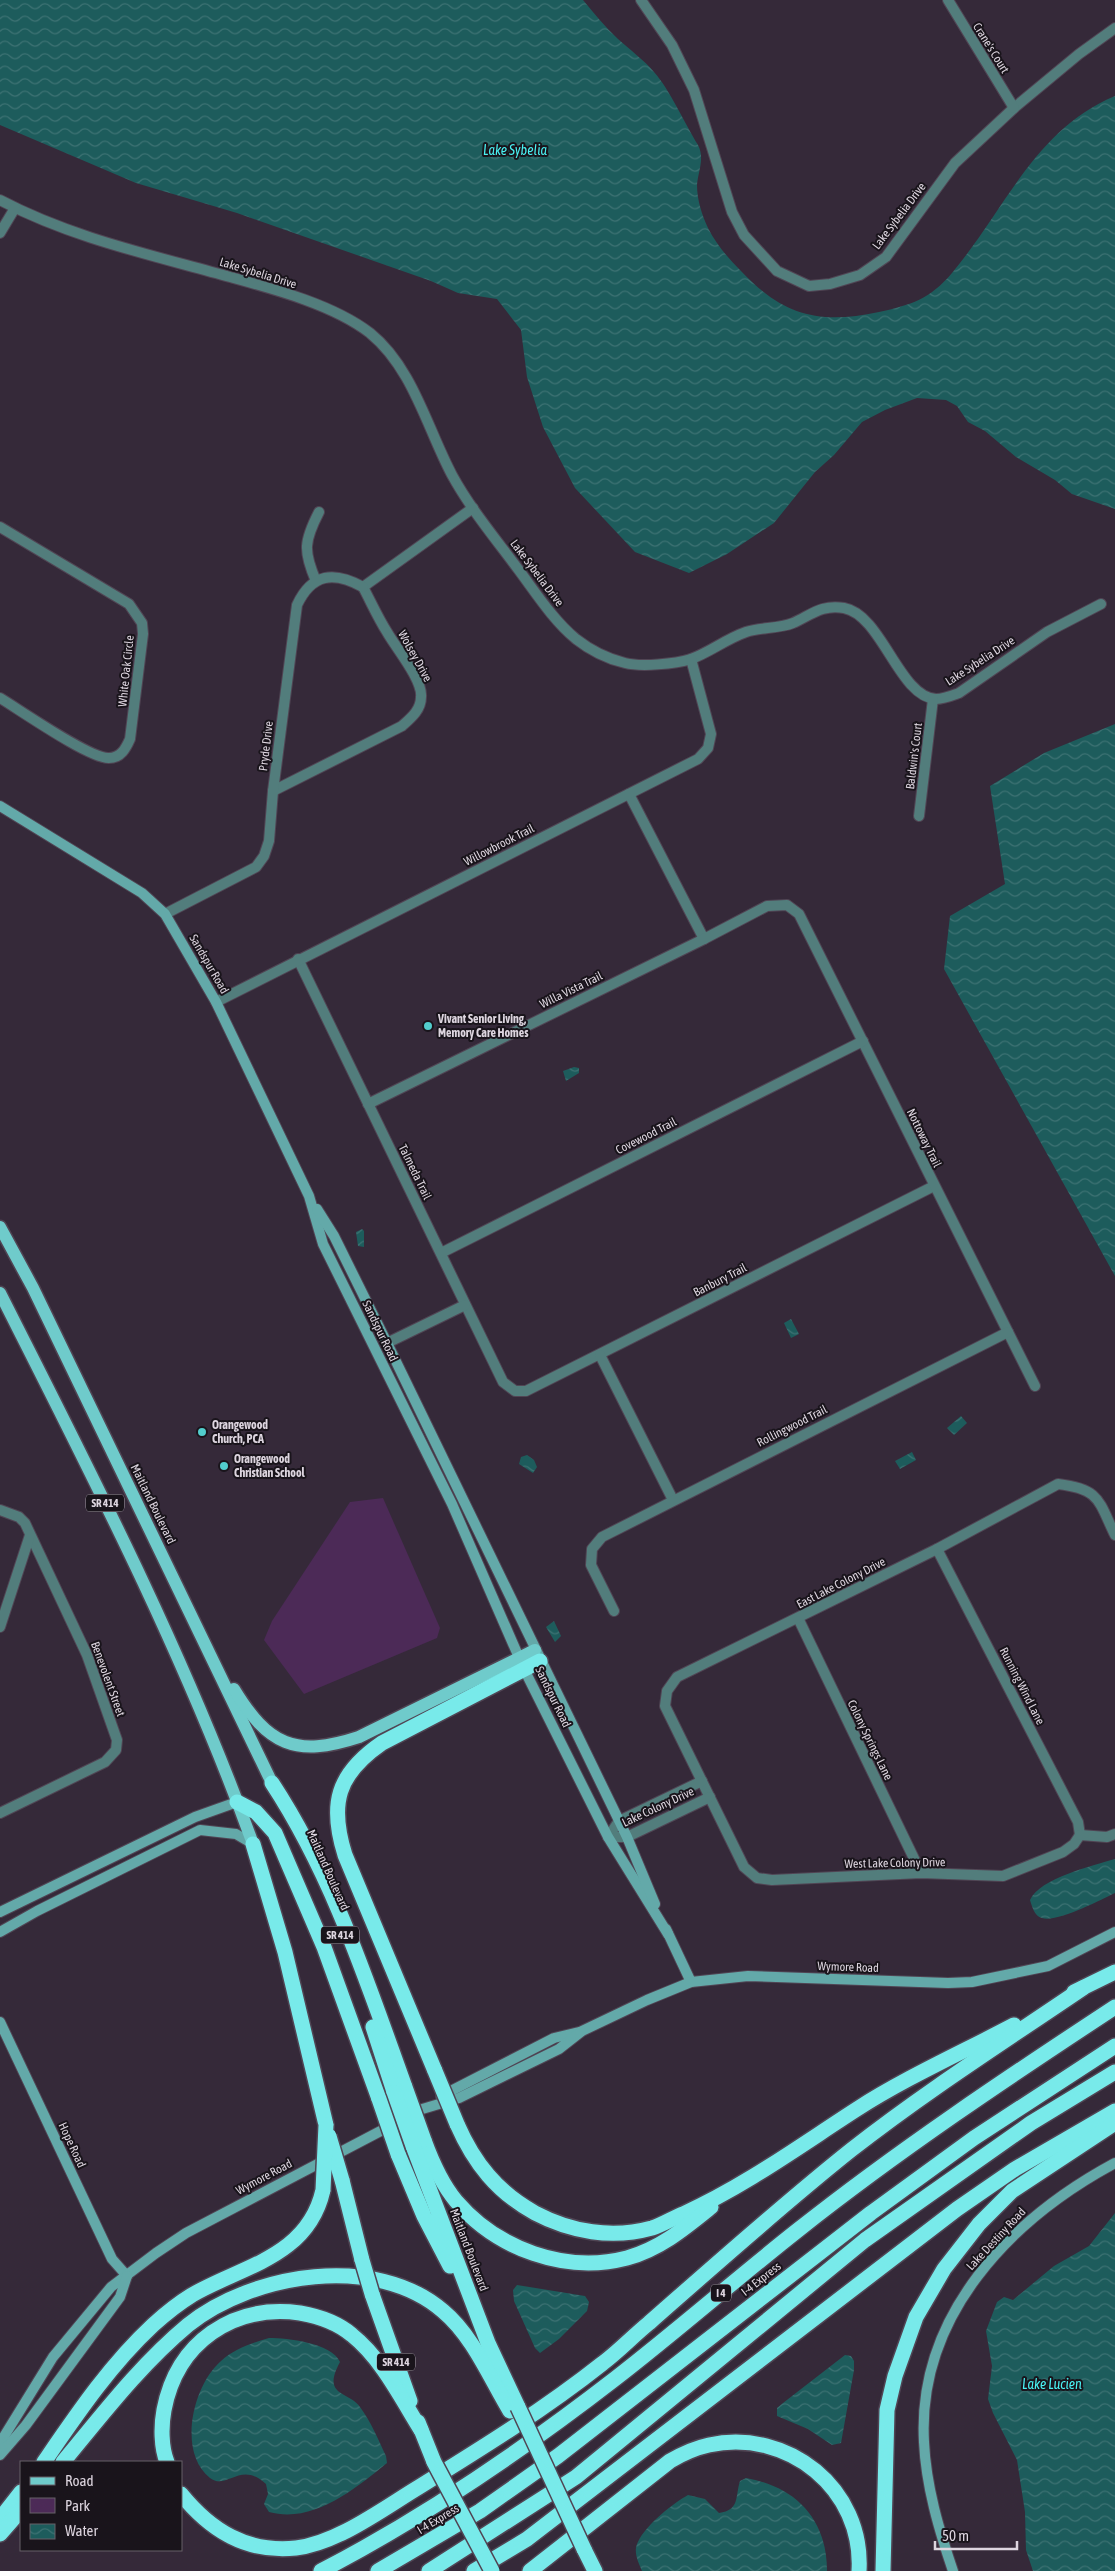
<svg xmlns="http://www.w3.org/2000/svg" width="1115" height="2571" font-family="'Asap Condensed',sans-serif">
	<defs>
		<pattern id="water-waves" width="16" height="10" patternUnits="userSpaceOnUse" patternTransform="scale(1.25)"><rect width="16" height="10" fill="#1d5c5c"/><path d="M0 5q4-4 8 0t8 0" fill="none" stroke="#3d7273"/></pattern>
	</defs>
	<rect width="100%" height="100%" fill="#352939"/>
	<polygon fill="#4c2a57" points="383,1498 440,1628 437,1638 304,1694 264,1640 272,1621 350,1502"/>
	<g fill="url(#water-waves)">
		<path d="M 0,0 L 583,0 C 594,13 605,27 618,39 C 630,50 644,60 654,72 C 670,90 685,124 698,145 C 705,158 698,172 697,185 C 697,200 702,215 708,228 C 716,244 728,258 740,270 C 782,315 818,325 879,312 C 911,305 930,299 952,273 C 1004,211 1035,129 1115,96 L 1115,509 L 1072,494 L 1055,480 L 1016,457 L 985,431 L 968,422 L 957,406 L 946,400 L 917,398 L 885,410 L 862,422 L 834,455 L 815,472 L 774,523 L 727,554 L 689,573 L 635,552 L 575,488 L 543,427 L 527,377 L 521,330 L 497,299 L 458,293 L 431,281 L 237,213 L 136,183 L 0,125 Z"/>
		<polygon points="1115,724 1115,1276 944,969 950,916 1005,884 990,786 1044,753"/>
		<polygon points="574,1067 579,1068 579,1073 566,1081 563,1071"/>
		<polygon points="362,1229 364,1231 364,1247 358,1246 356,1232"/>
		<polygon points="791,1319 799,1334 791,1338 784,1323"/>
		<polygon points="961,1416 967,1423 954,1435 947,1428"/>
		<polygon points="912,1452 916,1460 900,1469 895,1461"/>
		<polygon points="527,1455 534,1460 537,1467 533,1473 519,1464 521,1457"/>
		<polygon points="554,1621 561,1636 555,1642 546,1627"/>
		<path d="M 1115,1859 L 1115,1893 C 1100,1900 1057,1923 1042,1918 C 1034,1916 1032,1906 1030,1900 C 1040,1878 1092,1866 1115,1859 Z"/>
		<polygon points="1115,2213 1115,2571 1033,2571 1026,2550 1025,2512 1017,2460 993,2413 988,2399 992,2366 986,2331 997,2302 1004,2297 1013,2300 1054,2266 1089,2246"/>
		<polygon points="517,2285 585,2296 589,2302 587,2311 559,2339 540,2353 535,2348 514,2301 513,2290"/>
		<path d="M 269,2338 C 287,2338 332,2343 340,2362 C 321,2397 349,2391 360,2407 C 371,2422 378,2439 386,2456 L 387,2463 C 355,2489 313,2524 269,2512 L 264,2504 L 268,2494 L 266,2484 C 240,2460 227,2491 210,2478 C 177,2452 193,2385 221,2361 C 234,2349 252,2343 269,2338 Z"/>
		<polygon points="845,2355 851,2356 854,2361 854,2370 841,2443 832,2445 808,2429 777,2416 777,2408 783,2403"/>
		<path d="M 746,2478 C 796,2487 827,2519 827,2571 L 642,2571 C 639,2564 635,2556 636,2548 C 639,2530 672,2504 688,2495 L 705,2499 L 719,2513 C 740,2510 735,2497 740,2481 Z"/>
	</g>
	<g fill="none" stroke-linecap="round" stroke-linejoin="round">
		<g stroke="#504554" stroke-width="12">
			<g id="street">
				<polyline points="641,0 672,45 694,90 732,212 744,235 777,271 809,286 830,284 860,275 886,257 955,163 1014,108 1079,54 1115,28"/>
				<polyline points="948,0 1014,108"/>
				<path d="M 0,200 C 72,238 152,255 230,277 C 274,289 334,305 370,333 C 413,368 427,428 452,475 C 470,508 495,538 518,569 C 536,593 553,620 576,639 C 590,650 608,659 625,663 C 641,667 675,664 691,659 C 710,652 726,639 746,632 C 761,627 778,629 793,623 C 811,615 822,604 844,608 C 882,615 899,697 936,699 C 944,699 951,696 959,693 L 1047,632 L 1101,604"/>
				<polyline points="0,233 15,208"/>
				<path d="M 0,527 L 129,604 L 142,623 L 143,634 L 130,739 C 126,748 121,758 109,758 C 90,759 20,710 0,698"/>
				<path d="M 316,581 C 303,551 304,541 319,512"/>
				<polyline points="363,587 473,508"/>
				<path d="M 273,791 L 402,726 C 411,718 421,710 421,697 C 423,680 396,648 387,632 C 378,618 371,602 363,587"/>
				<polyline points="629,794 704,939"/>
				<polyline points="919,816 933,699"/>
				<path d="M 165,914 L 256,867 L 264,856 L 269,841 L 273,791 L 297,605 C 312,573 334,571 363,587"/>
				<polyline points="298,959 503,1382 515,1391 526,1391 934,1186"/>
				<polyline points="216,1002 698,759 708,748 711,734 691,659"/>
				<polyline points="368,1104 704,939 767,906 787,905 799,914 1035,1386"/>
				<polyline points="441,1253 863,1041"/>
				<polyline points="387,1343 465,1305"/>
				<polyline points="600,1355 673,1500"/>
				<polyline points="0,1510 19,1517 25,1523 87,1655 117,1740 116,1750 105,1762 0,1813"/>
				<polyline points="937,1549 1078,1822 1080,1835"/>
				<polyline points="614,1611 591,1565 592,1549 602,1537 1008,1332"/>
				<polyline points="798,1618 921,1873"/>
				<polyline points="0,1627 30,1535"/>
				<path d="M 1080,1835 L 1074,1844 L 1063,1852 L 1003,1876 L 921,1873 L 772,1880 L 757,1878 L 744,1867 L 665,1706 L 667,1691 L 677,1677 L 937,1549 L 1058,1484 C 1100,1489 1098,1500 1115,1535"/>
				<polyline points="1080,1835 1107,1837 1115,1834"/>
				<polyline points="608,1837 619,1821 702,1781"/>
				<polyline points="608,1837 627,1837 710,1797"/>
			</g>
		</g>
		<g stroke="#504554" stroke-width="12">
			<g id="secondary">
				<polyline points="0,806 142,893 165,914 216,1002 309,1196 323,1244 452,1504 524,1669 608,1837 668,1934"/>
				<polyline points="317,1209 334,1236 387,1343 627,1837 655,1904"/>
				<polyline points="0,1912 195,1817 237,1802"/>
				<polyline points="666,1929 691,1982"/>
				<polyline points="0,1932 37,1911 200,1830 236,1834 253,1844"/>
				<polyline points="0,2022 112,2259 127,2276"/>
				<polyline points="441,2096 554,2038 579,2032"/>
				<polyline points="419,2110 459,2098 559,2049 582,2031 647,2000 691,1982 748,1976 948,1983 972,1982 1048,1966 1115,1932"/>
				<polyline points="0,2443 53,2357 111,2287 156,2253 186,2233 394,2124"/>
				<polyline points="0,2455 26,2425 120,2297 127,2276"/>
				<path d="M 953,2571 C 939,2530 926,2486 924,2442 C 917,2315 1011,2219 1115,2163"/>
			</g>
		</g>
		<g stroke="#504554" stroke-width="15">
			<g id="primary">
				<polyline points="0,1227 33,1288 272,1783"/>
				<path d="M 0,1293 C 91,1473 184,1653 253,1844"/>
				<path d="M 234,1689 C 268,1745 295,1758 359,1737 L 535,1650"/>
			</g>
		</g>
		<g stroke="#504554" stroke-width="18">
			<g id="highway">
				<path d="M 272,1783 C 333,1876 367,1982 405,2087"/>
				<polyline points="237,1802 256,1812 275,1833 324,1947 379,2099"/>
				<polyline points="253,1844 285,1952 326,2125"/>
				<polyline points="1074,1992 1115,1972"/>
				<polyline points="373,2027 394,2092"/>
				<path d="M 435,2071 L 345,1855 C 329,1804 337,1774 382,1743 L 540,1661"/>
				<path d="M 457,2124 C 474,2163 497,2192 535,2213 C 571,2232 612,2239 652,2228 C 662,2225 673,2218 683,2214 C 745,2186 801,2145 857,2109 C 905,2078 963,2052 1014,2025"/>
				<path d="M 424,2140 C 432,2162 441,2183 456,2201 C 497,2249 565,2274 627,2258 C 660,2249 685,2228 711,2207"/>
				<polyline points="413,2146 488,2343 518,2407"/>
				<polyline points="398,2154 424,2216 450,2266"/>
				<polyline points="342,2180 362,2260"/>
				<polyline points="372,2294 410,2401"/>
				<polyline points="418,2422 434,2462"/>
				<path d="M 44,2462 C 77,2414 110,2365 153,2325 C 164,2315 179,2303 192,2295 C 242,2266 308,2257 323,2190"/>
				<path d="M 63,2462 C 102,2415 140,2365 188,2325 C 253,2273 376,2253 443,2311 C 473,2336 490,2378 510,2411"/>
				<path d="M 167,2462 C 161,2447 161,2426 164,2410 C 177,2342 233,2304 300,2313 C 317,2316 338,2323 352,2335 C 382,2359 401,2398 421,2430"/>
				<path d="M 181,2494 C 211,2531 247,2553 296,2548 C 338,2543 384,2508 419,2487 C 482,2448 545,2409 603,2363 C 619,2351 633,2336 649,2323 C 715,2265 782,2205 851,2150 C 925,2092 1005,2041 1083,1988"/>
				<polyline points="0,2519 21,2492"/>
				<polyline points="0,2534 21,2510"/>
				<polyline points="584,2549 595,2571"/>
				<path d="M 321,2571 C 425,2517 523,2450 616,2378 C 678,2330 737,2278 798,2230 C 899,2150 1007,2078 1115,2007"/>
				<polyline points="378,2571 480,2511 558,2456 871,2213 974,2138 1115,2046"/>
				<polyline points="429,2571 576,2477 865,2240 1031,2123 1115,2072"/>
				<polyline points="474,2571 527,2539 957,2209 1015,2169 1115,2111"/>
				<path d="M 530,2571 L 670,2461 C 682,2454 695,2448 709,2445 C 788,2428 864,2489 859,2571"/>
				<polyline points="883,2571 887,2410 895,2376 916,2317 944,2269 979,2224 1012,2191 1115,2123"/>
			</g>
		</g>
		<use href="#street" stroke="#527d7c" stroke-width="10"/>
		<use href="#secondary" stroke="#63a9a9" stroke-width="10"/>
		<use href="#primary" stroke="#6fcbcb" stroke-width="12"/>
		<use href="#highway" stroke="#78eaea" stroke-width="15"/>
		<g stroke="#504554" stroke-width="18" stroke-linecap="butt">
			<g id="highway-bridge">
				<polyline points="435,2071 457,2124"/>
				<polyline points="405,2087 424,2140"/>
				<polyline points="394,2092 413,2146"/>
				<polyline points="379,2099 398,2154"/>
				<polyline points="329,2136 342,2180"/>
				<polyline points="323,2190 326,2125"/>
				<polyline points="362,2260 372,2294"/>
				<polyline points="518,2407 584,2549"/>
				<polyline points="434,2462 492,2571"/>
			</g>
		</g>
		<use href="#highway-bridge" stroke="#78eaea" stroke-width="15"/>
	</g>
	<g fill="#52cdcd" stroke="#19141b" stroke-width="2">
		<circle cx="428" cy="1026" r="5"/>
		<circle cx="202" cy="1432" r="5"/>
		<circle cx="224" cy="1466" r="5"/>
	</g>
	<g text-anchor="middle" stroke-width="4" stroke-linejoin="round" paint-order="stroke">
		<g fill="#19141b" stroke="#a29ba4" stroke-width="1">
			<rect x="86" y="1494.5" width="38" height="17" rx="4"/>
			<rect x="321" y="1926.5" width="38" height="17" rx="4"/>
			<rect x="711" y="2284.5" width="20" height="17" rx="4"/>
			<rect x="377" y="2353.5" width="38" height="17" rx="4"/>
		</g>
		<g font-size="11" font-weight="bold" fill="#ddd5df">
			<text x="105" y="1507">SR 414</text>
			<text x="340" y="1939">SR 414</text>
			<text x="721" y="2297">I 4</text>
			<text x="396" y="2366">SR 414</text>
		</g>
		<g font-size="12" fill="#ddd5df" stroke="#19141b">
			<text transform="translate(991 48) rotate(58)" y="4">Crane's Court</text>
			<text transform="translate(899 216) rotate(-53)" y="4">Lake Sybelia Drive</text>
			<text transform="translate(258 273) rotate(17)" y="4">Lake Sybelia Drive</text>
			<text transform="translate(537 573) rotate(53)" y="4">Lake Sybelia Drive</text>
			<text transform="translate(415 656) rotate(61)" y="4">Wolsey Drive</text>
			<text transform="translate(980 661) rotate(-33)" y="4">Lake Sybelia Drive</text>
			<text transform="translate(126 671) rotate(-84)" y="4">White Oak Circle</text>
			<text transform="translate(266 746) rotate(-83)" y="4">Pryde Drive</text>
			<text transform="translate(914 756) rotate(-83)" y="4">Baldwin's Court</text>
			<text transform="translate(499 845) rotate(-27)" y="4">Willowbrook Trail</text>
			<text transform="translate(209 964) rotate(60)" y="4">Sandspur Road</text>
			<text transform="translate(571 990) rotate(-26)" y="4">Willa Vista Trail</text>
			<text transform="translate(646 1136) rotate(-27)" y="4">Covewood Trail</text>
			<text transform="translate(924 1138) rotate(64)" y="4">Nottoway Trail</text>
			<text transform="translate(415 1172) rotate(64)" y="4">Talmeda Trail</text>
			<text transform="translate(720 1280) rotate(-27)" y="4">Banbury Trail</text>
			<text transform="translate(380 1331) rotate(64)" y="4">Sandspur Road</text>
			<text transform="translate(792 1426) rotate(-27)" y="4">Rollingwood Trail</text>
			<text transform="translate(153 1504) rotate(64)" y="4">Maitland Boulevard</text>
			<text transform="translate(841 1583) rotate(-27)" y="4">East Lake Colony Drive</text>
			<text transform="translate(108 1679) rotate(70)" y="4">Benevolent Street</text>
			<text transform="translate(1022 1686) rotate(63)" y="4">Running Wind Lane</text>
			<text transform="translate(553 1697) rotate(64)" y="4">Sandspur Road</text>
			<text transform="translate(870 1740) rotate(64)" y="4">Colony Springs Lane</text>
			<text transform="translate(658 1807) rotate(-25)" y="4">Lake Colony Drive</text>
			<text transform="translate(895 1863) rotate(-1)" y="4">West Lake Colony Drive</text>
			<text transform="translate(328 1870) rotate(66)" y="4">Maitland Boulevard</text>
			<text transform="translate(848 1967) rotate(2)" y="4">Wymore Road</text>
			<text transform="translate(72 2145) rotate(65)" y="4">Hope Road</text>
			<text transform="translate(264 2177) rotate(-28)" y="4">Wymore Road</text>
			<text transform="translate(996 2239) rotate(-47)" y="4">Lake Destiny Road</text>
			<text transform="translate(469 2250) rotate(69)" y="4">Maitland Boulevard</text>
			<text transform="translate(761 2279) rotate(-38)" y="4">I-4 Express</text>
			<text transform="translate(438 2519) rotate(-31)" y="4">I-4 Express</text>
		</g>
		<g font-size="12" font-weight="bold" fill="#ddd5df" stroke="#19141b" text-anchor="start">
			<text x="438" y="1023">Vivant Senior Living,<tspan x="438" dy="14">Memory Care Homes</tspan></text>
			<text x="212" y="1429">Orangewood<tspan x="212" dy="14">Church, PCA</tspan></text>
			<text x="234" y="1463">Orangewood<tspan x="234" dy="14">Christian School</tspan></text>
		</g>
		<g font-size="14" font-style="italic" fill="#49f2f3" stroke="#19141b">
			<text x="515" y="155">Lake Sybelia</text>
			<text x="1052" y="2389">Lake Lucien</text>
		</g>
	</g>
	<rect x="20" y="2461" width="162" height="90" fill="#19141b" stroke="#676169"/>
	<rect x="30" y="2477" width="25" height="8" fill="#6fcbcb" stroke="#676169"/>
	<text x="65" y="2486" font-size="15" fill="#ddd5df">Road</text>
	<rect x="30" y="2498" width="25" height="15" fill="#4c2a57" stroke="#676169"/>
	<text x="65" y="2511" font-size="15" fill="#ddd5df">Park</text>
	<rect x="30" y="2524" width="25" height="15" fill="url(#water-waves)" stroke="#676169"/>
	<text x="65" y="2536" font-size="15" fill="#ddd5df">Water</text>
	<path d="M935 2541v8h82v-8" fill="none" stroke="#ddd5df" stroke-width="2.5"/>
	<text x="942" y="2541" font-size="15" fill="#ddd5df" stroke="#19141b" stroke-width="4" paint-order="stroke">50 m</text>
</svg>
